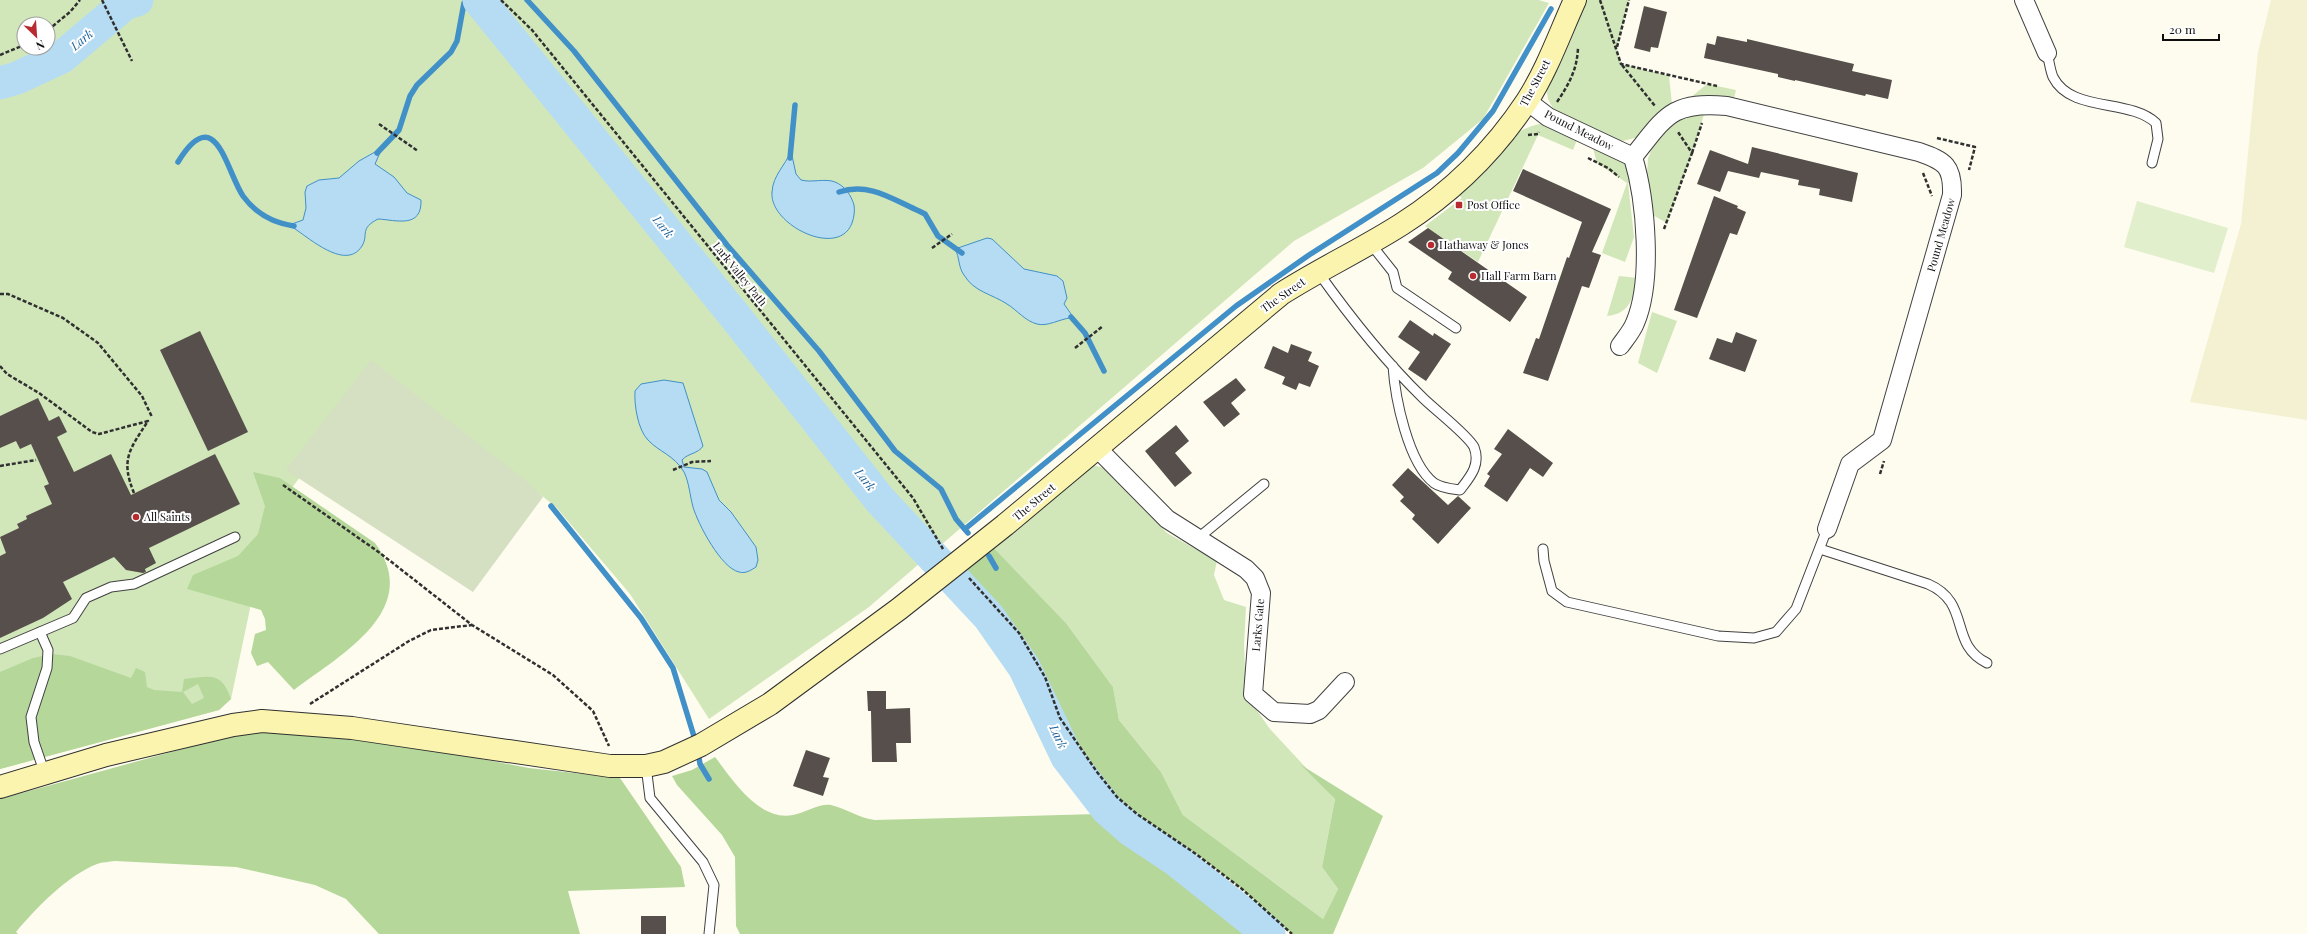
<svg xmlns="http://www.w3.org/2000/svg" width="2307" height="934" font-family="'Playfair Display',serif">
	<rect width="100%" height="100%" fill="#fefcef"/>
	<polygon fill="#f3f1d1" points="2271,0 2307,0 2307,420 2190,402 2241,224 2258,52"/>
	<g fill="#d1e7ba" fill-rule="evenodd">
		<path d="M 0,0 L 1539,0 L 1549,3 L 1483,119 L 1423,168 L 1294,241 L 869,607 L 709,719 L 630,594 L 556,507 L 382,369 L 269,518 L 231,699 L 219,710 L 0,769 ZM 24,24 L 48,24 L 48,48 L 24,48 Z"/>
		<polygon points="1575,0 1629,0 1617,47 1621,64 1669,76 1672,104 1639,137 1618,142 1555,112 1548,99 1546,87"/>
		<polygon points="1707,84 1736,90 1732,107 1690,98"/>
		<polygon points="1705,111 1692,153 1667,223 1649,213 1647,175 1648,158 1654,144 1670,121"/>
		<path d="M 1540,124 L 1549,125 L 1577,140 L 1573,150 L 1538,135 L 1478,262 L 1425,226 L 1462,198 L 1451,188 C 1474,169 1511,128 1540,124 Z"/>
		<polygon points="1592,145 1624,163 1635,181 1628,183 1634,237 1625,262 1602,253 1627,183 1597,163"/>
		<path d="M 1619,276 L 1638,278 C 1633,298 1630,314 1607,316 Z"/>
		<polygon points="1652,312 1677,321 1657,373 1638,363"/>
		<polygon points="1093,465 1104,468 1167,533 1217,561 1214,575 1224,600 1246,607 1244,645 1246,695 1270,729 1335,799 1322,867 1338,889 1323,919 1183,815 1161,772 1119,720 1113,687 1066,623 992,546"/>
	</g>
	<g fill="#b5d79a" fill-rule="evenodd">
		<path d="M 253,472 L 280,478 L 375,543 C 424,610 340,655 294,690 L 268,662 L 257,666 L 251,653 L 255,634 L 266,630 L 265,619 L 261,610 L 187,589 L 193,575 L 238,556 L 258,534 L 265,506 Z"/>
		<polygon points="992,546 1066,623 1113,687 1119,720 1161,772 1183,815 1323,919 1338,889 1322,867 1335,799 1301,765 1383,816 1333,934 1292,934 1242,889 1196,854 1137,814 1117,797 1097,772 1060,718 1045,677 1019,633 962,569"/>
		<path d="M 52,654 L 70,656 L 131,678 L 136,668 L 145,672 L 147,687 L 154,690 L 182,692 L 184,679 C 209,677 221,670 231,699 L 219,710 L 0,769 L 0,672 L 33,658 ZM 198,684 L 204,698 L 192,704 L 183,692 Z"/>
		<path d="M 287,731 L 402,744 L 529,768 L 620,778 L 681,867 L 685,887 L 568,891 L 580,934 L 379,934 L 346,899 L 315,885 L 236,867 L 115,861 C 109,862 102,862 97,864 C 68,875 35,909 16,932 L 18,934 L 0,934 L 0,799 L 244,732 Z"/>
		<path d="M 715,757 C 732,779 759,822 793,815 C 804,813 820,803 831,805 C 847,809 859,818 875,820 L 1098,814 L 1175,872 L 1223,903 L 1258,934 L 740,934 L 736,926 L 735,857 L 722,835 L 677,785 L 672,776 L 692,770 Z"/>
	</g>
	<polygon fill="#d5dfc1" points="371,360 525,480 543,497 473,592 286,470"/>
	<polygon fill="#e2efcc" points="2137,201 2228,228 2214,273 2124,247"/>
	<g fill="#b6dcf3" stroke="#4190c7">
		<path d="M 382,148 L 375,164 L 394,177 L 407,193 L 421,200 C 422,229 396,220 378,219 C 359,229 369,234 362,246 C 345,273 305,234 289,225 L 303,220 L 306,208 L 305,192 L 307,186 L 319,180 L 339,178 L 359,161 Z"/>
		<path d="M 791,151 L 796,174 L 801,180 C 812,183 825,178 835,182 C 845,186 851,195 854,205 C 855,210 854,218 852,223 C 839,259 769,225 772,192 C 773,175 785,166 791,151 Z"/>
		<path d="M 987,238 L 992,239 L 1024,269 L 1057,276 L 1063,281 L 1067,298 L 1064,304 L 1076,321 L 1070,318 C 1060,319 1047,327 1037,324 C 1025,321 1017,310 1007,304 C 992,294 974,292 964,275 C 958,267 960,258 955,249 Z"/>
		<path d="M 664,380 L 683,383 L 703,446 C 698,454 688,453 682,460 L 684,467 L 702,469 L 707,472 L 719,500 L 731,512 L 756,547 L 758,560 L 756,567 C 751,570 746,574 739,572 C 721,568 698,524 693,507 C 690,496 689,482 684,472 C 674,455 659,452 648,440 C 638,430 634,405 635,391 L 641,384 Z"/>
	</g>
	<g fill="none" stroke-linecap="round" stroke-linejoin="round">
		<g stroke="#4190c7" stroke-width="5.5">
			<polyline points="527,0 574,51 727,245 819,351 895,451 941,489 956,519 968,533"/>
			<polyline points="377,153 399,130 410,96 417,85 451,52 457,41 464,3 468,0"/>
			<polyline points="790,158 795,105"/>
			<path d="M 178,162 C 216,100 226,171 243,196 C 256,214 273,223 294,226"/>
			<path d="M 839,192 C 869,182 892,199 919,211 L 925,214 L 938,236 L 962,253"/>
			<polyline points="1071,317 1085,333 1104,371"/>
			<polyline points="551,506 641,618 673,668 696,743"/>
			<polyline points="965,529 1236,306 1309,255 1437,173 1458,153 1493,111 1551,9"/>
			<polyline points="989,556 996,568"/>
			<polyline points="698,752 700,764 709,779"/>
		</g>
		<g stroke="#b6dcf3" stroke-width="33">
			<polyline points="479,0 734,315 880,500 989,617 1024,667 1067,757 1107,809 1131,830 1176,860 1269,934"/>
			<polyline points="0,83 17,78 62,57 126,3 137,0"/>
		</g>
	</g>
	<g fill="#564f4b">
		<polygon points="1644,6 1667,12 1658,48 1651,47 1650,52 1634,48"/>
		<polygon points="1717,36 1747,42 1747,39 1854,64 1852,71 1892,80 1888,99 1866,94 1865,96 1795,80 1795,81 1778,77 1778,74 1704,58 1707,43 1715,45"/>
		<polygon points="1752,147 1858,173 1852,202 1819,195 1820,189 1798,185 1799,180 1761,172 1759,178 1728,171 1720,192 1697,184 1710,150 1748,164"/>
		<polygon points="1523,169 1611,209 1592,252 1601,255 1589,288 1582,286 1548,381 1523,373 1536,338 1539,339 1567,257 1569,258 1582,222 1513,191"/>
		<polygon points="1714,196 1738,206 1737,208 1746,212 1737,235 1730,233 1697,318 1674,310"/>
		<polygon points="1428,228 1527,297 1510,322 1448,279 1452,272 1408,242"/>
		<polygon points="1410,320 1433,336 1434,333 1451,344 1426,381 1408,369 1420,352 1398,337"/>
		<polygon points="200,331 248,432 208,451 160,350"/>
		<polygon points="1736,332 1757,340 1745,372 1709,359 1717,338 1732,343"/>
		<polygon points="1291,344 1312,352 1308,361 1319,366 1310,387 1299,383 1296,390 1282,384 1285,377 1264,368 1273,346 1288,353"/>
		<polygon points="1236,378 1246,390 1231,403 1240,414 1224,427 1203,402"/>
		<polygon points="38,398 49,421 59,416 67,432 57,437 74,472 111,454 131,495 215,454 240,504 149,548 156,563 145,569 146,572 143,573 126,570 114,557 63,582 72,599 43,618 0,638 0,556 6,553 0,537 19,528 17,524 27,519 26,516 52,504 44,486 49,484 31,444 20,449 16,441 0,448 0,416"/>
		<polygon points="1176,425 1189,441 1175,453 1192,473 1175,487 1145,451"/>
		<polygon points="1508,429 1553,463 1543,477 1530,468 1507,502 1484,486 1490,476 1487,474 1502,454 1494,449"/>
		<polygon points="1408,468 1448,505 1458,496 1471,508 1438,544 1412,519 1415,515 1400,501 1404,497 1392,485"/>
		<polygon points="867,691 886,691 886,709 910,708 911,743 896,743 897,762 872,762 871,711 868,711"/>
		<polygon points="806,750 830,758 823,777 829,778 823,796 793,786"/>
		<rect x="641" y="916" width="25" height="18"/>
	</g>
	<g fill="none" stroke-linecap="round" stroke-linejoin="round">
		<g stroke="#414141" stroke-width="11">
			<g id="service">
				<path d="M 2047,53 C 2049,60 2050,70 2053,77 C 2071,113 2129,98 2156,123 L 2158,139 L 2152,163"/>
				<polyline points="1370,243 1393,272 1397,288 1456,328"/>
				<path d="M 1318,272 C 1350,317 1384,360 1423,398 C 1434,409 1468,435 1474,447 C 1481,465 1470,477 1460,490 C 1452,489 1441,488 1434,483 C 1408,463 1395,398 1393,366"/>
				<polyline points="1197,539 1264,484"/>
				<polyline points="1543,549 1544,561 1552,591 1567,602 1718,636 1754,638 1776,632 1796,609 1827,529"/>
				<path d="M 1820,549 L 1928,584 C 1972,603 1948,644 1987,663"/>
				<polyline points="40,632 48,650 47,668 31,717 34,742 45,774"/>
				<polyline points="0,649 73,618 86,598 111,587 134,584 235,537"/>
				<polyline points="646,766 650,798 703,862 714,885 709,934"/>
			</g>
		</g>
		<g stroke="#414141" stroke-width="20">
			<g id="minor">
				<polyline points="2024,0 2047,53"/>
				<polyline points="1527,101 1548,117 1633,157"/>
				<path d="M 1620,346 C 1625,339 1632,331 1635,323 C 1653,281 1646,200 1633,157 C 1666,116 1671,101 1727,106 L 1919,152 C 1945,161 1953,166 1952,195 L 1882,440 L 1850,464 L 1827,529"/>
				<polyline points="1098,449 1167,519 1246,569 1255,578 1261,593 1253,694 1274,712 1310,714 1319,710 1345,682"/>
			</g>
		</g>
		<g stroke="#303030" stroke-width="24">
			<path id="secondary" d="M 0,787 L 106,755 L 233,725 L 262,721 L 352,728 L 610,766 L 646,766 L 664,762 L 701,745 L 770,704 L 899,609 L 1005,525 L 1281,294 C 1320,269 1363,249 1402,224 C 1452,192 1494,151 1527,101 C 1547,70 1560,33 1575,0"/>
		</g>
		<g stroke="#303030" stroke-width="2.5" stroke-dasharray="4 2" stroke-linecap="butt">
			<polyline points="102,0 132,61"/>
			<polyline points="501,0 532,30 913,498 943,549"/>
			<polyline points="1600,0 1621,64 1717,86"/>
			<polyline points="48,30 70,12 80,0"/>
			<polyline points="1617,47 1629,0"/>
			<polyline points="0,55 24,45"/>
			<polyline points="1622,65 1655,106"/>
			<path d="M 1557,102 C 1569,84 1577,70 1578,48"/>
			<polyline points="379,124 418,151"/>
			<polyline points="1528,135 1538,134 1539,132"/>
			<polyline points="1937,138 1975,147 1969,170"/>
			<polyline points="1692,153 1702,123"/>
			<polyline points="1588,158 1608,168 1619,177"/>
			<polyline points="1923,173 1932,196"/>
			<polyline points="1664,229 1692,153 1678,132"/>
			<polyline points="932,248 952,234"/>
			<polyline points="0,294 8,294 63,318 98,343 142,396 152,417"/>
			<polyline points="1075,348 1103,326"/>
			<path d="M 0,366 L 7,374 L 39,393 L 92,432 L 99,434 L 148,421 C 130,449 120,459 134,493"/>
			<polyline points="0,466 36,460"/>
			<polyline points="673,470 692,462 711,461"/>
			<polyline points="1880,474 1884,461"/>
			<polyline points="283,485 380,553 472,625 553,675 593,711 609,746"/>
			<polyline points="969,578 1019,633 1045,677 1060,718 1097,772 1117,797 1137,814 1196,854 1242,889 1292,934"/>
			<polyline points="310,704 409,641 431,630 472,625"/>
		</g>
		<use href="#service" stroke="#fff" stroke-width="9"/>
		<use href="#minor" stroke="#fff" stroke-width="18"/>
		<use href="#secondary" stroke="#fbf4ae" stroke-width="22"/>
	</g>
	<g fill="#b82c31" stroke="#fff" stroke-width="1.5">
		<rect x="1455" y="201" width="8" height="8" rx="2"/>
		<circle cx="1431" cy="245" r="4"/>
		<circle cx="1473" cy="276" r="4"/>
		<circle cx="136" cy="517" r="4"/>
	</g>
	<g text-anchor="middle" stroke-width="4" stroke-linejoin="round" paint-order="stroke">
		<g font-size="11" fill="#0e0e0e" stroke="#fff">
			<text transform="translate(1535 83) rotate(-62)" y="4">The Street</text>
			<text transform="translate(1579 130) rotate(27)" y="4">Pound Meadow</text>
			<text transform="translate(1941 235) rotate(-74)" y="4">Pound Meadow</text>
			<text transform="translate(740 274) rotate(51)" y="4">Lark Valley Path</text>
			<text transform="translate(1283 295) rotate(-35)" y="4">The Street</text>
			<text transform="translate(1034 502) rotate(-40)" y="4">The Street</text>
			<text transform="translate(1258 625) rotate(-85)" y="4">Larks Gate</text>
		</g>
		<g font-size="11" fill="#0e0e0e" stroke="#fff" text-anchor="start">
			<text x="1467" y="209">Post Office</text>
			<text x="1439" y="249">Hathaway &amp; Jones</text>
			<text x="1481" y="280">Hall Farm Barn</text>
			<text x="144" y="521">All Saints</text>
		</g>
		<g font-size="12" font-style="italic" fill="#1d629a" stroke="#fff">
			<text transform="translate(82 40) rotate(-40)" y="4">Lark</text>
			<text transform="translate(663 227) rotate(51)" y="4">Lark</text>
			<text transform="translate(865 480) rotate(52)" y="4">Lark</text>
			<text transform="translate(1058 737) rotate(65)" y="4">Lark</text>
		</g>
	</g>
	<g transform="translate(36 36) rotate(155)"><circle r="19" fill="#ffffff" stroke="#9f9f9f"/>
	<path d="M0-3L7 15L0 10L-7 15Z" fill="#b82c31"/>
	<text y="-6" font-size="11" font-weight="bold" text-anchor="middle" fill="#0e0e0e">N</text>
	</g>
	<path d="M2163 34v6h56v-6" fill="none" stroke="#0e0e0e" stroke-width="2"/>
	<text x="2169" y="34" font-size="12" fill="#0e0e0e" stroke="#ffffff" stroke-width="3" paint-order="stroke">20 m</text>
</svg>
